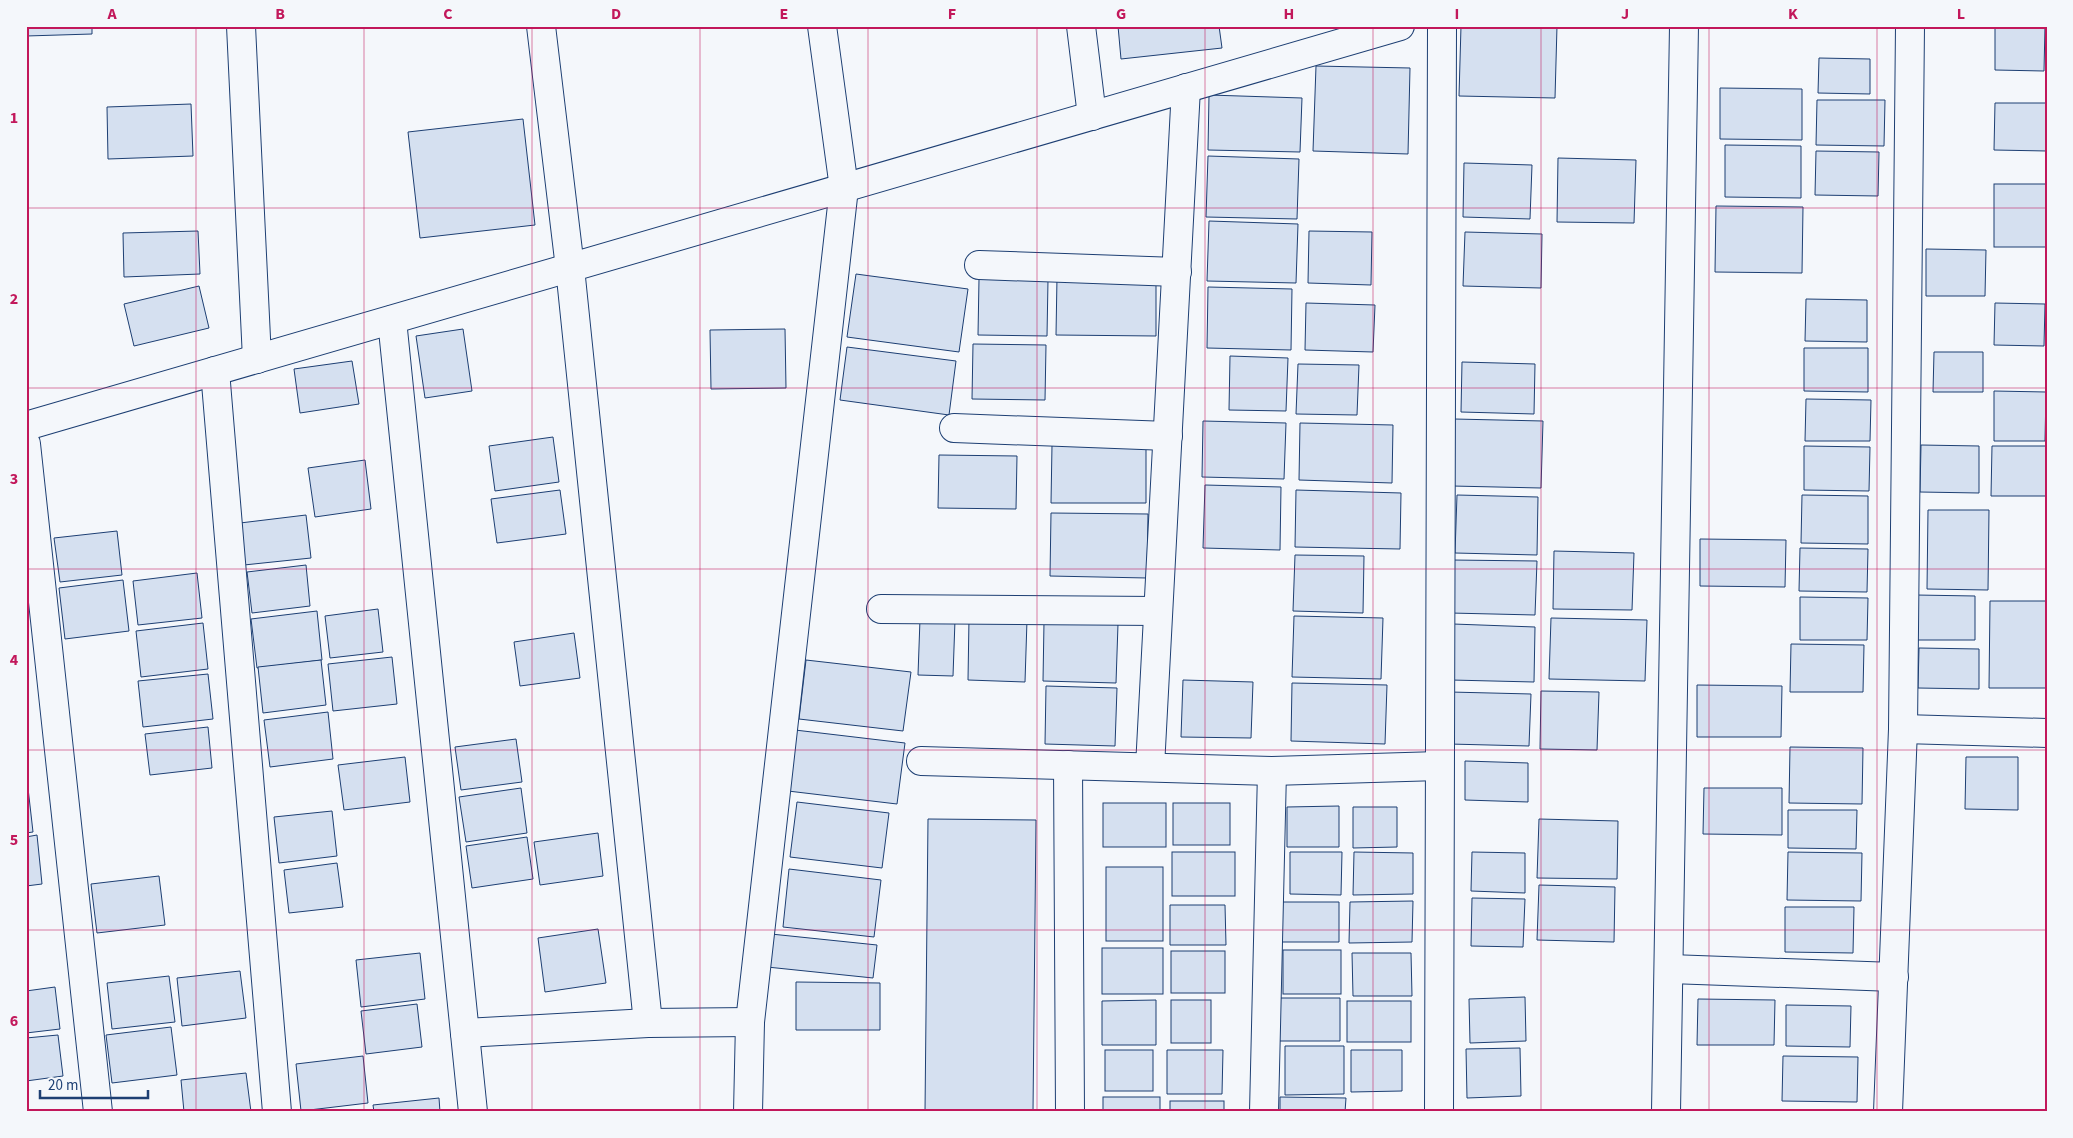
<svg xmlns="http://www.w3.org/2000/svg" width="2073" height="1138" font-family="'Source Sans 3',sans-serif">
	<rect width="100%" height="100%" fill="#f4f7fb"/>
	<g fill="#d5e0f0" stroke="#1d3f73">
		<polygon points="26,26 92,26 92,34 26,36"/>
		<polygon points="1118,26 1219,26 1222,48 1121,59"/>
		<polygon points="1461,26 1557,26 1555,98 1459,96"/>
		<polygon points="1995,26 2045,26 2044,71 1995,70"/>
		<polygon points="1819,58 1870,59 1870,94 1818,93"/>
		<polygon points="1316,66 1410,68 1408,154 1313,151"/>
		<polygon points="1720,88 1802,89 1802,140 1720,139"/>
		<polygon points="1209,95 1302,98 1300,152 1208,150"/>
		<polygon points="1817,100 1885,100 1884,146 1816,145"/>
		<polygon points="1995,103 2047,103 2047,151 1994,150"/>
		<polygon points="191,104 193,156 108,159 107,107"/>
		<polygon points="523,119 535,225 420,238 408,132"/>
		<polygon points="1725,145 1801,146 1801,198 1725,197"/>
		<polygon points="1816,151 1879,152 1878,196 1815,195"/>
		<polygon points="1208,156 1299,159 1297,219 1206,217"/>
		<polygon points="1558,158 1636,160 1634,223 1557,222"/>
		<polygon points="1464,163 1532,165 1530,219 1463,217"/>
		<rect x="1994" y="184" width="53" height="63"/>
		<polygon points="1716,206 1803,207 1802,273 1715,272"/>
		<polygon points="1209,221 1298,224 1296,283 1207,281"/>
		<polygon points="198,231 200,274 124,277 123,233"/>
		<polygon points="1309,231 1372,232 1371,285 1308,283"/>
		<polygon points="1465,232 1542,234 1541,288 1463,286"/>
		<polygon points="1926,249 1986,250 1985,296 1926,296"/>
		<polygon points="856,274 968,289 959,352 847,337"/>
		<polygon points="1057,277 1156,278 1156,336 1056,335"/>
		<polygon points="979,279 1048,280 1047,336 978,335"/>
		<polygon points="199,286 209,328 134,346 124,304"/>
		<polygon points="1208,287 1292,289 1291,350 1207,348"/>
		<polygon points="1806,299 1867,300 1867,342 1805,341"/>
		<polygon points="1306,303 1375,305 1373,352 1305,350"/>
		<polygon points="1995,303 2045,304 2044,346 1994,345"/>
		<polygon points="463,329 472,391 425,398 416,336"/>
		<polygon points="785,329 786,388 711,389 710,330"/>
		<polygon points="973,344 1046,345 1045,400 972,399"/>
		<polygon points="847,347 956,361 949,415 840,400"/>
		<polygon points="1804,348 1868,348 1868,392 1804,391"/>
		<polygon points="1934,352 1983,352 1983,392 1933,392"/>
		<polygon points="1230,356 1288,358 1286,411 1229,410"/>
		<polygon points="352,361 359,404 300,413 294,369"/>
		<polygon points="1462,362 1535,364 1534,414 1461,412"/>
		<polygon points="1298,364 1359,365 1357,415 1296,414"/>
		<polygon points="1994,391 2046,392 2045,441 1994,441"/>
		<polygon points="1806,399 1871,400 1870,441 1805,441"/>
		<polygon points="1454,419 1543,421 1541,488 1452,486"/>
		<polygon points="1203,421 1286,423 1284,479 1202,477"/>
		<polygon points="1300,423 1393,425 1392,483 1299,480"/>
		<polygon points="553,437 559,482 495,491 489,446"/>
		<polygon points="1052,445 1146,446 1146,503 1051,503"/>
		<polygon points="1921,445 1979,446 1979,493 1920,492"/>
		<polygon points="1804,446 1870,447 1869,491 1804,490"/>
		<polygon points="1992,446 2047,446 2047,496 1991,496"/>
		<polygon points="939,455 1017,456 1016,509 938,508"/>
		<polygon points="365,460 371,509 315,517 308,468"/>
		<polygon points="1205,485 1281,487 1280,550 1203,548"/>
		<polygon points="560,490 566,534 497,543 491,499"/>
		<polygon points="1296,490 1401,493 1400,549 1295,547"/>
		<polygon points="1457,495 1538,497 1537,555 1455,553"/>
		<polygon points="1802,495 1868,496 1868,544 1801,543"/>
		<polygon points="1928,510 1989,510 1988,590 1927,589"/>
		<polygon points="1051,513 1148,514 1147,578 1050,576"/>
		<polygon points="306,515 311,558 244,565 240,523"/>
		<polygon points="117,531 122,575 60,582 54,538"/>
		<polygon points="1700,539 1786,540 1785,587 1700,586"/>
		<polygon points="1800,548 1868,549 1867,592 1799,591"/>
		<polygon points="1554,551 1634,553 1632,610 1553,609"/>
		<polygon points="1295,555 1364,556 1363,613 1293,611"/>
		<polygon points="1451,560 1537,561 1535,615 1450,613"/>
		<polygon points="306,565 310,606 252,613 247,572"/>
		<polygon points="197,573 202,618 138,625 133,581"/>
		<polygon points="123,580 129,631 65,639 59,588"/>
		<polygon points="1916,595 1975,596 1975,640 1915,640"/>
		<polygon points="1800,597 1868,598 1867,640 1800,640"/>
		<polygon points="1990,601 2047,601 2046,688 1989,688"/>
		<polygon points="378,609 383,652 330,658 325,616"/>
		<polygon points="317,611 322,660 257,668 251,619"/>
		<polygon points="1294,616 1383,618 1381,679 1292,677"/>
		<polygon points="969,618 1027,620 1025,682 968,680"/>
		<polygon points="1551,618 1647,620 1645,681 1549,679"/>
		<polygon points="920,619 955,620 953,676 918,675"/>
		<polygon points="1044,622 1118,624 1116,683 1043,681"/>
		<polygon points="203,623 208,669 141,677 136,631"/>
		<polygon points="1453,624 1535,627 1534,682 1451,680"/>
		<polygon points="574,633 580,678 520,686 514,642"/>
		<polygon points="1791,644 1864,645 1863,692 1790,692"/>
		<polygon points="1919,648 1979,649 1979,689 1918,688"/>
		<polygon points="392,657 397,704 333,711 328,664"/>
		<polygon points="321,660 326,705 263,713 258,667"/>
		<polygon points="806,660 911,672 903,731 799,719"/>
		<polygon points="208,674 213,719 143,727 138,681"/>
		<polygon points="1183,680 1253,682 1251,738 1181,737"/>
		<polygon points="1292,683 1387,685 1385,744 1291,741"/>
		<polygon points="1697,685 1782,686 1781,737 1697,737"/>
		<polygon points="1046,686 1117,688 1115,746 1045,744"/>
		<polygon points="1541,691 1599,692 1597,750 1540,749"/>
		<polygon points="1450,692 1531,694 1529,746 1449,744"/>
		<polygon points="328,712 333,759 270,767 264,720"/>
		<polygon points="208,727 212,768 150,775 145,734"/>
		<polygon points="795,730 905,743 897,804 788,791"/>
		<polygon points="516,739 522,782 461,790 455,747"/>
		<polygon points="1790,747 1863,748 1862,804 1789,803"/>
		<polygon points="405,757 410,802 344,810 338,765"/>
		<polygon points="1966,757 2018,757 2018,810 1965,809"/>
		<polygon points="1465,761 1528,763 1528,802 1465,800"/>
		<polygon points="26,788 28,788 33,832 26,833"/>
		<polygon points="521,788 527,833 466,842 459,797"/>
		<polygon points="1704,788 1782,788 1782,835 1703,834"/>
		<polygon points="797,802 889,813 882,868 790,857"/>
		<rect x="1103" y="803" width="63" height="44"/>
		<rect x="1173" y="803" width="57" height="42"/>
		<polygon points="1339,806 1339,847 1287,847 1287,807"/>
		<polygon points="1353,807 1397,807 1397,847 1353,848"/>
		<polygon points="1788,810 1857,810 1856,849 1788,848"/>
		<polygon points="332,811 337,856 279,863 274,817"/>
		<polygon points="928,819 1036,820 1033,1112 925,1112"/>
		<polygon points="1539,819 1618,821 1617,879 1537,878"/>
		<polygon points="598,833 603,876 540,885 534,842"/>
		<polygon points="37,835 42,884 26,886 26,837"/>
		<polygon points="527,837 533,879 472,888 466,846"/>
		<rect x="1172" y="852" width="63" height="44"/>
		<polygon points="1290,852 1342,852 1341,895 1290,894"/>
		<polygon points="1354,852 1413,853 1413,894 1353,895"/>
		<polygon points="1472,852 1525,853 1525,893 1471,891"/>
		<polygon points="1788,852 1862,853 1861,901 1787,900"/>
		<polygon points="337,863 343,907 289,913 284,870"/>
		<rect x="1106" y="867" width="57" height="74"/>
		<polygon points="789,869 881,880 874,937 783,927"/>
		<polygon points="159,876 165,925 97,933 91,884"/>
		<polygon points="1539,885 1615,887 1614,942 1537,940"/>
		<polygon points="1472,898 1525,899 1523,947 1471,946"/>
		<polygon points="1413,901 1412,942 1349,943 1350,902"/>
		<polygon points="1280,902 1339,902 1339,942 1281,942"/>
		<polygon points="1170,905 1225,905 1226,945 1170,945"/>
		<polygon points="1785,907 1854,907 1853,953 1785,952"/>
		<polygon points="598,929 606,983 545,992 538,938"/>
		<polygon points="771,934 877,945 873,978 767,967"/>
		<rect x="1102" y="948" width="61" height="46"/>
		<rect x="1283" y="950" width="58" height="44"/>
		<rect x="1171" y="951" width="54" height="42"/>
		<polygon points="420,953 425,999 361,1007 356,960"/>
		<polygon points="1352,953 1411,953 1412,996 1353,996"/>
		<polygon points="240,971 246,1018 182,1026 177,978"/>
		<polygon points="169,976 175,1022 112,1029 107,983"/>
		<polygon points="796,982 880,983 880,1030 796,1030"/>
		<polygon points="55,987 60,1029 26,1033 26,991"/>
		<polygon points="1525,997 1526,1041 1470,1043 1469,999"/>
		<polygon points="1279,998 1340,998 1340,1041 1278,1041"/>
		<polygon points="1698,999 1775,1000 1774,1045 1697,1045"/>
		<polygon points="1156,1000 1156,1045 1102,1045 1102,1001"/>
		<rect x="1171" y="1000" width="40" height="43"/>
		<rect x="1347" y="1001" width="64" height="41"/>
		<polygon points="417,1004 422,1047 366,1054 361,1011"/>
		<polygon points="1786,1005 1851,1006 1850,1047 1786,1046"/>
		<polygon points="171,1027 177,1075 112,1083 106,1035"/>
		<polygon points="58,1035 63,1076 26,1081 26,1038"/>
		<polygon points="1285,1046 1344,1046 1344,1094 1285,1095"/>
		<polygon points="1520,1048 1521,1096 1467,1098 1466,1049"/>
		<rect x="1105" y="1050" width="48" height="41"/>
		<polygon points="1167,1050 1223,1050 1222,1094 1167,1094"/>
		<polygon points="1351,1050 1402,1050 1402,1091 1351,1092"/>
		<polygon points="363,1056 368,1103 301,1111 296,1064"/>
		<polygon points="1783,1056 1858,1057 1857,1102 1782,1101"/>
		<polygon points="246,1073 251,1112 184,1112 181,1080"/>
		<rect x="1103" y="1097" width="57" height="15"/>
		<polygon points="1280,1097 1346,1098 1345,1112 1280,1112"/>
		<polygon points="439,1098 440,1112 374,1112 373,1105"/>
		<rect x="1170" y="1101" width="54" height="11"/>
	</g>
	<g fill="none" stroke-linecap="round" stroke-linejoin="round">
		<g stroke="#1d3f73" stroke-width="30">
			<g id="minor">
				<polyline points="241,26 257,359"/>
				<polyline points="541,26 570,268 648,1023"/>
				<polyline points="1081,26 1092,116"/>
				<polyline points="979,265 1177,272"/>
				<polyline points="392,320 473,1112"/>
				<polyline points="215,371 277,1112"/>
				<polyline points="26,426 1400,26"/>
				<polyline points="954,428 1168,436"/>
				<polyline points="26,444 98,1112"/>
				<polyline points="881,609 1158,611"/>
				<polyline points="1903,729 2047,733"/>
				<polyline points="921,761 1272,771 1439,766"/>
				<polyline points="1068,765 1070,1112"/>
				<polyline points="1150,767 1186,88"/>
				<polyline points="1670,969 1894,977"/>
				<polyline points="465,1033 648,1023 750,1022"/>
				<polyline points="748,1112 750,1022 844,188 822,26"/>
				<polyline points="1264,1112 1272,771"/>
				<polyline points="1439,1112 1442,26"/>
				<polyline points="1666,1112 1684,26"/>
				<polyline points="1888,1112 1903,729 1910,26"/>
			</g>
		</g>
		<use href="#minor" stroke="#f4f7fb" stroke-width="28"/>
	</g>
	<path fill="none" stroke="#c2185b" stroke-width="1" stroke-opacity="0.55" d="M 196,26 L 196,1112M 364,26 L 364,1112M 532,26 L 532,1112M 700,26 L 700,1112M 868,26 L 868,1112M 1037,26 L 1037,1112M 1205,26 L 1205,1112M 1373,26 L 1373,1112M 1541,26 L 1541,1112M 1709,26 L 1709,1112M 1877,26 L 1877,1112M 26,208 L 2047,208M 26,388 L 2047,388M 26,569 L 2047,569M 26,750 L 2047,750M 26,930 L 2047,930"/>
	<rect width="2073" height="1138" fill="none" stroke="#f4f7fb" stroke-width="55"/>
	<path d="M40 1090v8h108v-8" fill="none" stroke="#1d3f73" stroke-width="2.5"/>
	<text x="48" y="1090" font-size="15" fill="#1d3f73" stroke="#f4f7fb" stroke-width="4" paint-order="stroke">20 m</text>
	<rect x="28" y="28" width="2018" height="1082" fill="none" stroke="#c2185b" stroke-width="2"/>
	<g font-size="16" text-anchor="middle" font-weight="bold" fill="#c2185b">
		<text x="112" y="19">A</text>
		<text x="280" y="19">B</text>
		<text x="448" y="19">C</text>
		<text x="616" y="19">D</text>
		<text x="784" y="19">E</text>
		<text x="952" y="19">F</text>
		<text x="1121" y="19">G</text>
		<text x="1289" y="19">H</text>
		<text x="1457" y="19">I</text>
		<text x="1625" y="19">J</text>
		<text x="1793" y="19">K</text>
		<text x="1961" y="19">L</text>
		<text x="14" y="123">1</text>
		<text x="14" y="304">2</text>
		<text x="14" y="484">3</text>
		<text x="14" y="665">4</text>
		<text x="14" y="845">5</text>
		<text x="14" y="1026">6</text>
	</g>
</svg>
